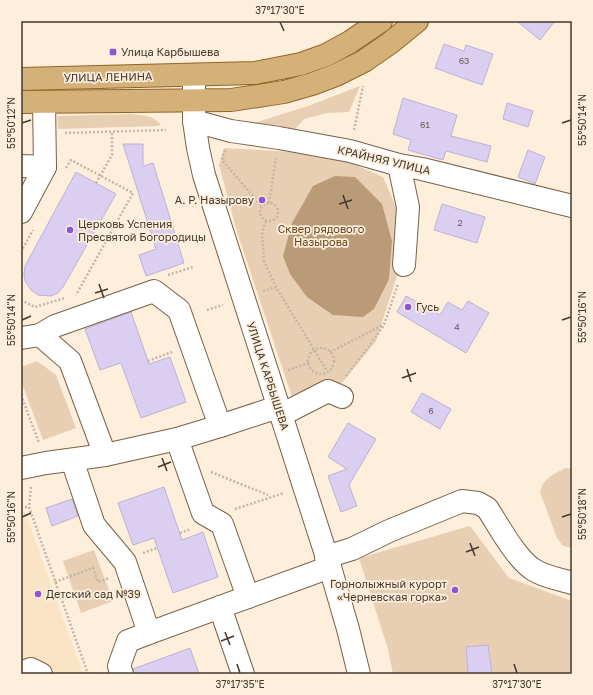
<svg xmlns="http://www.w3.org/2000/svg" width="593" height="695" font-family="'Golos Text',sans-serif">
	<rect width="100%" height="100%" fill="#feeedc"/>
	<polygon fill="#fbe3c6" points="25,512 83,674 21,674 21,514"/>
	<g fill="#e8cfb3">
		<polygon points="360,86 349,112 327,113 304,119 295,129 243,130 244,126 308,106"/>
		<polygon points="133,114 151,117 161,124 158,126 58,129 57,116"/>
		<polygon points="224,148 330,154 383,177 399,214 401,264 376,341 332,395 297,412 237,232 219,165"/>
		<polygon points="37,361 56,375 76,428 43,440 21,381 21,367"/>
		<path d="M 566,468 L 572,469 L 572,548 L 563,546 L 557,538 L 540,492 C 542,479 555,473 566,468 Z"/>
		<polygon points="470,526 509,578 572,601 572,674 393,674 388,649 359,558"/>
		<polygon points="94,550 113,601 81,613 63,561"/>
	</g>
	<polygon fill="#ba9b77" points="335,176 355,177 382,204 392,241 389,279 374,309 363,317 333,315 307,297 290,274 283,256 292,223 313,186"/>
	<g fill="#dacef1" stroke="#beb2d4">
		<polygon points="517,21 555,21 540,40"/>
		<polygon points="444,44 464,51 466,45 493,54 482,85 435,68"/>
		<polygon points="403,98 457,115 451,136 491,146 487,162 446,151 443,160 408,150 411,140 393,134"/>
		<polygon points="507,103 533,111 528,127 503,119"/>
		<polygon points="123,144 143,144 143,166 153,163 184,263 146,276 139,255 156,249"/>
		<polygon points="528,150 545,157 535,184 518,177"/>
		<polygon points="76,172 116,194 63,287 58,293 51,296 38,295 31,290 25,281 24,275 25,266"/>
		<polygon points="442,204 485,217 477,243 434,230"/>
		<polygon points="406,296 440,315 448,302 462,310 468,301 489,313 466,353 397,312"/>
		<polygon points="131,312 149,364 170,357 186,402 141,418 121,363 100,370 85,329"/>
		<polygon points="422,393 451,409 440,429 411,412"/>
		<polygon points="348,423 376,439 349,485 357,506 341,512 328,476 347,469 328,457"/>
		<polygon points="164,487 182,540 203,532 218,577 173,593 154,538 133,545 118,503"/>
		<polygon points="72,499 78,516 52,526 46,508"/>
		<polygon points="488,645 492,674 468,674 466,647"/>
		<polygon points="190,648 199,674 134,674 133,669"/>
	</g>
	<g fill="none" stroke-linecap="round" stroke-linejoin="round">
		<g stroke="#776146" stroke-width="24">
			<g id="minor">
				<polyline points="194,75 194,121 198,148 204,175 330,567 348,629 359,674"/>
				<polyline points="194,121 231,131 279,138 350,151 399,165 422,169 572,206"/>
				<polyline points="399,165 408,207 404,265"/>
				<polyline points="21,166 45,167 44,102"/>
				<polyline points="21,212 45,167"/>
				<polyline points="40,335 55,326 154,291 179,310 220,426"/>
				<polyline points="21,338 40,335 70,361 105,455"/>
				<polyline points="281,415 328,391 342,397"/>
				<polyline points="177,439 203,513 222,524 248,597"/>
				<polyline points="72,460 94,525 125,562 149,633 128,641 119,666 122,674"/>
				<polyline points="21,468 46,463 105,455 177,439 220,426 278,407"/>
				<path d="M 326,557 L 352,549 L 389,531 L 462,501 L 478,503 L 487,508 C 499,526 516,559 534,570 C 545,577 559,579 572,583"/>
				<polyline points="220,607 243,674"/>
				<polyline points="149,633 330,567"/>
				<polyline points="21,673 31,669 41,674"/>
			</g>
		</g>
		<g stroke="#8f6526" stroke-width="24">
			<g id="major">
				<polyline points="21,79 255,73 301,64 326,55 350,42 381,21"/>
				<polyline points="21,102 231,100 284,92 312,84 336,75 364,61 390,43 417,21"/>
			</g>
		</g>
		<g stroke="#c4b6a6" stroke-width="2.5" stroke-dasharray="2 2" stroke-linecap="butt">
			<polyline points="354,130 363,86"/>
			<polyline points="65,133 166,130"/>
			<polyline points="225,150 222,160 258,202 263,206"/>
			<polyline points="66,168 71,160 133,193 76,295"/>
			<polyline points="96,183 112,155 112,132"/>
			<circle cx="269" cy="212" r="9"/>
			<polyline points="269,203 276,158"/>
			<polyline points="266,221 262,232 264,261 276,287 327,371"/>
			<polyline points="21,252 33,230"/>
			<polyline points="168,275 193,267"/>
			<polyline points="263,291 276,287"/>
			<polyline points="21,300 35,307 65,298"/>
			<polyline points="207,310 223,305"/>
			<circle cx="321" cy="361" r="13"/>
			<polyline points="330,352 383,325"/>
			<polyline points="148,361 172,352"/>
			<polyline points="288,370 309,363"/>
			<polyline points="346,376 367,349 384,325 398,284"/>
			<polyline points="21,395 39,443"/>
			<polyline points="211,472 268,495"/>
			<polyline points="31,487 29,507 88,674"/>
			<polyline points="21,507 29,507"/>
			<polyline points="235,509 284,493"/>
			<polyline points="180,533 191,529"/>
			<polyline points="143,553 157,548"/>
			<polyline points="55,582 93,568 98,582 109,578"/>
		</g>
		<use href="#minor" stroke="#fff" stroke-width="22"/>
		<use href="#major" stroke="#d5b17a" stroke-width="22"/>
	</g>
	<path fill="none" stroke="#42382c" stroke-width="1.5" d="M 280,22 L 284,31M 22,123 L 31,120M 562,123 L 571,120M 343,195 L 348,209M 339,204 L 352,200M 99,284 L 104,298M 95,293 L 108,289M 22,320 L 31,316M 562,320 L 571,317M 407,369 L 411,382M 402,378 L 416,373M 162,458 L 167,471M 158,467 L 171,462M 22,517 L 31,513M 562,517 L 571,514M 470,543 L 475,556M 466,552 L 479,547M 225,632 L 230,645M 221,641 L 234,636M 237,664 L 240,673M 514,664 L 517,673"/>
	<g fill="#8b56cf" stroke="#feeedc" stroke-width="1.5">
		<rect x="109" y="48" width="8" height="8" rx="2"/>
		<circle cx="262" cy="200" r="4"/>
		<circle cx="70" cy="230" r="4"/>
		<circle cx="408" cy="307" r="4"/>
		<circle cx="455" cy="590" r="4"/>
		<circle cx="38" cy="594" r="4"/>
	</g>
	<g text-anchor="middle" stroke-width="3.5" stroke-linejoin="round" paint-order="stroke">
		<g font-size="9" fill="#685e5d">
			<text x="464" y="64">63</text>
			<text x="425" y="128">61</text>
			<text x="460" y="226">2</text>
			<text x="457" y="330">4</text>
			<text x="431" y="414">6</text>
		</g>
		<g font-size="11" fill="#42382c" stroke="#feeedc" text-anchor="start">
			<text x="121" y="56">Улица Карбышева</text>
			<text x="254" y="204" text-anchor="end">А. Р. Назырову</text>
			<text x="78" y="228">Церковь Успения<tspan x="78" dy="13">Пресвятой Богородицы</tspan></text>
			<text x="416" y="311">Гусь</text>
			<text x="447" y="588" text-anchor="end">Горнолыжный курорт<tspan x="447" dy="13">«Черневская горка»</tspan></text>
			<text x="46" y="598">Детский сад №39</text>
		</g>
		<g font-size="11" fill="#42382c" stroke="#feeedc">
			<text transform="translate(108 77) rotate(-1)" y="4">УЛИЦА ЛЕНИНА</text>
			<text transform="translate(384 160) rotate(13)" y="4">КРАЙНЯЯ УЛИЦА</text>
			<text transform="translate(268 376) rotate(72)" y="4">УЛИЦА КАРБЫШЕВА</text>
		</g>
		<g font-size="11" fill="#644418" stroke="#feeedc">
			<text x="321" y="233">Сквер рядового<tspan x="321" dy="13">Назырова</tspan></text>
		</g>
	</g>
	<rect width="593" height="695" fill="none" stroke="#feeedc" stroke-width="44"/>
	<rect x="22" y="22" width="549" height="651" fill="none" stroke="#42382c" stroke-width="1.5"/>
	<g font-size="10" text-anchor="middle" fill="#42382c">
		<text x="280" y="14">37°17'30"E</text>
		<text transform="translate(582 120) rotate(-90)" y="4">55°50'14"N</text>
		<text transform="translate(11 123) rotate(-90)" y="4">55°50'12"N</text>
		<text transform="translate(582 317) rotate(-90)" y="4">55°50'16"N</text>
		<text transform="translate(11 320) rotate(-90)" y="4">55°50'14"N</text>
		<text transform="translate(582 514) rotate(-90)" y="4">55°50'18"N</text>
		<text transform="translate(11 517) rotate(-90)" y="4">55°50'16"N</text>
		<text x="240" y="688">37°17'35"E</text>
		<text x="517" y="688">37°17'30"E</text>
	</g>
</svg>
